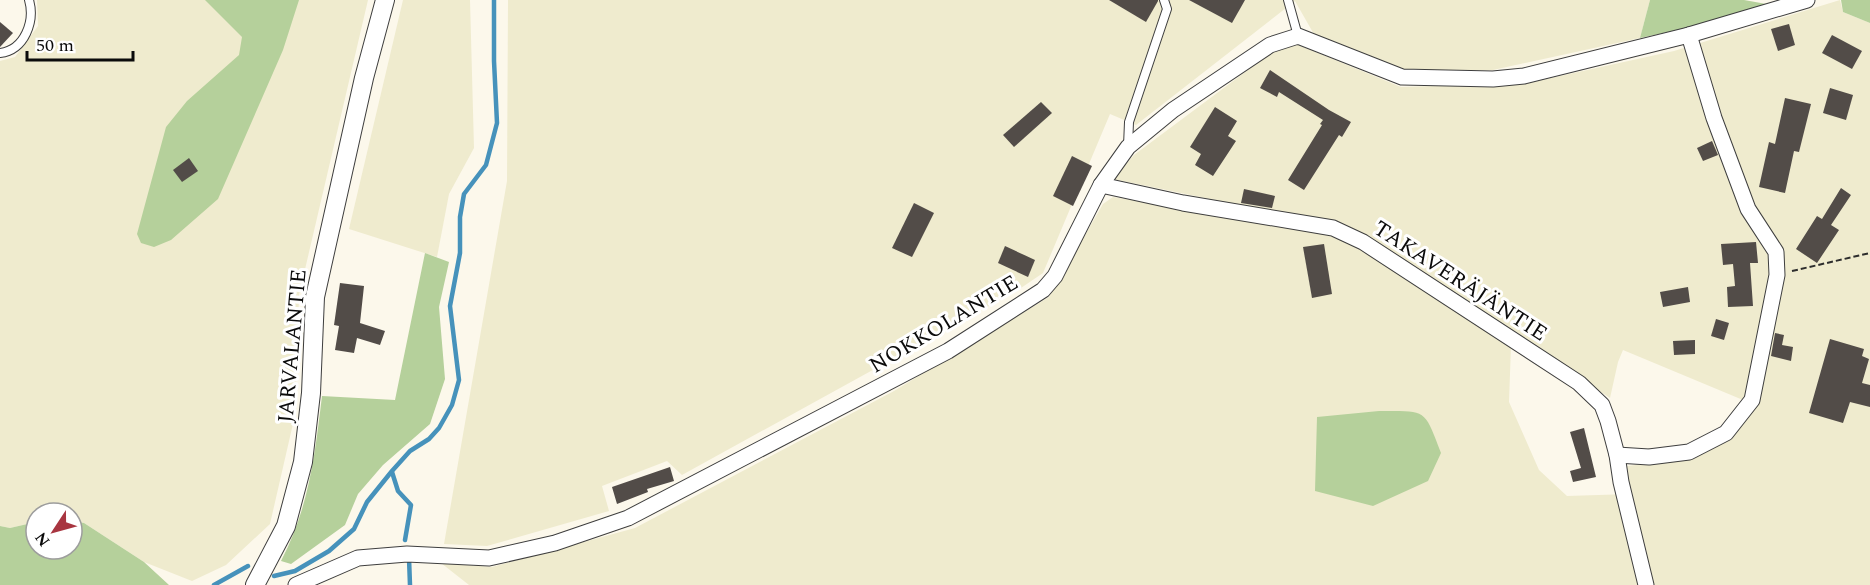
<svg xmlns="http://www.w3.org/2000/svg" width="1870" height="585" font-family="Spectral,serif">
	<rect width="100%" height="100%" fill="#fcf8eb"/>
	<g fill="#efebce" fill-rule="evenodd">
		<polygon points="37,0 368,0 299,295 295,415 270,524 226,565 192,581 144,562 84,523 72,521 72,513 36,513 36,522 10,528 0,526 0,61 15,57 38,26"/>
		<polygon points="403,0 470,0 474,148 449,194 437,257 349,229"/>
		<polygon points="508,0 1650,0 1640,38 1493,70 1403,71 1315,36 1295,1 1136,125 1110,114 1043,273 1018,290 682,475 667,461 602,486 609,511 487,546 444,544 507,181"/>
		<path d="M 1840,0 L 1843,12 L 1870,23 L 1870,585 L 469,585 L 441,563 L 492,567 L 635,528 L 894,391 L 1049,297 L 1103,204 L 1113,197 L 1278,223 L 1278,213 L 1113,179 L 1134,155 L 1272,52 L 1296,44 L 1401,87 L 1528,83 L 1674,51 ZM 1370,239 L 1610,398 L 1618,362 L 1623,350 L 1755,405 L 1689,459 L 1627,466 L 1630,494 L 1567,496 L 1539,470 L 1509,402 L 1511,346 L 1365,249 Z"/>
	</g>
	<g fill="#b5d09b">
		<polygon points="205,0 299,0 283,50 218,199 171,240 154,247 141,243 137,234 166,127 187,101 239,55 242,37"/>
		<polygon points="1650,0 1744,0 1772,5 1687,28 1640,38"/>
		<polygon points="1841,0 1870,0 1870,23 1843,12"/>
		<path d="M 425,253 L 449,262 L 439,307 L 445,379 L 430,424 L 383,465 L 358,494 L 345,525 L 291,564 L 281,561 C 309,508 315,454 322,396 L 395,400 Z"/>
		<path d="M 1379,411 C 1427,411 1424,408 1441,453 L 1428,481 L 1373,506 L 1315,491 L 1317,417 Z"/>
		<polygon points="72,521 84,523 144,562 169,585 0,585 0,526 10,528 36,522 36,549 72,549"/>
	</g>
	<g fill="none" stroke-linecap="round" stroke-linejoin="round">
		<g stroke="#4692bb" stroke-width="4.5">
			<polyline points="392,472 398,491 411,505 405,540"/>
			<polyline points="409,558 410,585"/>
			<polyline points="274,576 295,571 329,551 354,529 367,502 392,471 410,451 429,439 439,428 452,405 459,380 450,306 460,253 460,217 464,194 486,165 497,123 494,61 494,0"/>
			<polyline points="214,585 248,566"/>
		</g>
	</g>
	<g fill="#524c48">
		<polygon points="1109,0 1158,0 1158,1 1146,22"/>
		<polygon points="1189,0 1245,0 1232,23"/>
		<polygon points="0,22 13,33 0,47"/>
		<polygon points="1789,24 1795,45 1778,51 1771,29"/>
		<polygon points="1832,35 1862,51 1852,69 1822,53"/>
		<polygon points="1270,70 1329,110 1351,122 1342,137 1339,135 1304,190 1288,180 1322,125 1320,124 1323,120 1279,92 1277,97 1260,88"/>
		<polygon points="1830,88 1853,95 1846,120 1823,113"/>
		<polygon points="1785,98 1811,104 1799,152 1794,151 1785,193 1759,187 1769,142 1775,144"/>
		<polygon points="1041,102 1052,113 1014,147 1003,135"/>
		<polygon points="1215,107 1237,121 1228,136 1236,141 1213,176 1195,165 1201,154 1190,147"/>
		<polygon points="1712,141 1718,155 1703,161 1697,148"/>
		<polygon points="1072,156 1092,166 1073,206 1053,196"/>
		<polygon points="189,158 198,171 182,182 173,170"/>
		<polygon points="1841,188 1851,195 1831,225 1839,230 1817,263 1796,249 1817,216 1822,219"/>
		<polygon points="1244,189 1275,196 1272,208 1241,203"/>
		<polygon points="914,203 934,213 912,257 892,248"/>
		<polygon points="1756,242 1758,263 1750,263 1753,306 1728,307 1727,287 1735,286 1733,264 1723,265 1721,244"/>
		<polygon points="1324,244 1332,294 1312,298 1303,247"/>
		<polygon points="1005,246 1035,260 1028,277 998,263"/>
		<polygon points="340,283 364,286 360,323 385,331 380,345 357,338 354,353 335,350 339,326 334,325"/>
		<polygon points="1688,287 1690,302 1663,307 1660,292"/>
		<polygon points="1716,319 1729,323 1724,340 1711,336"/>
		<polygon points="1775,333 1784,335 1782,345 1793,347 1791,361 1771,356"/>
		<polygon points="1830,339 1864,349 1862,356 1869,359 1862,383 1870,385 1870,407 1850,402 1843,423 1809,413"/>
		<polygon points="1695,340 1695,354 1674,355 1673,341"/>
		<polygon points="1584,428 1596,477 1573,482 1570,471 1581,468 1570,432"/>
		<polygon points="670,467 674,481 647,489 648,492 617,504 612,487"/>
	</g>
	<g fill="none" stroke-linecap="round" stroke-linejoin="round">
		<g stroke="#3e3e3e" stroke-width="10">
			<g id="service">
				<polyline points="1288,0 1298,36"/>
				<path d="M 0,53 C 25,50 35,21 29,0"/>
				<polyline points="1128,146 1129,122 1167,9 1164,0"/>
			</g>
		</g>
		<g stroke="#3e3e3e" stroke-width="17">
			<g id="minor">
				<polyline points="1101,185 1183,203 1333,228 1363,242 1579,383 1602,405 1608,421 1617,455 1621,482 1646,585"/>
				<polyline points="1617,455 1649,457 1689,452 1726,433 1752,400 1777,275 1776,252 1748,209 1714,118 1689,35"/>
				<polyline points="296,585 358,558 407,554 489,558 555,543 628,518 948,351 1043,290 1055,276 1101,185 1128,147 1173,110 1270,45 1298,36 1402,77 1493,79 1524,76 1689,35 1807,0"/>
			</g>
		</g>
		<g stroke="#3e3e3e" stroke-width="20">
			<polyline id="tertiary" points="255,585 286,526 303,462 311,393 315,297 364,78 385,0"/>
		</g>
		<polyline stroke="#2d2d2d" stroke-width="2" stroke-dasharray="6 3" stroke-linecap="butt" points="1792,271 1870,253"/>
		<use href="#service" stroke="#fff" stroke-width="8"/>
		<use href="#minor" stroke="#fff" stroke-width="15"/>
		<use href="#tertiary" stroke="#fff" stroke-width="18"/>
	</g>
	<g text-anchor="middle" stroke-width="6" stroke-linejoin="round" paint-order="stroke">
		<g font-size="22" fill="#0b0b0b" stroke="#fff">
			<text transform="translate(1461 280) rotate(33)" y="8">TAKAVERÄJÄNTIE</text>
			<text transform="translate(943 323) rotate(-31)" y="8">NOKKOLANTIE</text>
			<text transform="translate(291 346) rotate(-85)" y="8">JARVALANTIE</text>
		</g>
	</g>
	<g transform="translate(54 531) rotate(234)"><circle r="28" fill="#ffffff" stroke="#9d9d9d" stroke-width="1.5"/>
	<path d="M0-4.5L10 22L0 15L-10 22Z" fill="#a83540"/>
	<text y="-9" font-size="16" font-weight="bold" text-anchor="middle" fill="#0b0b0b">N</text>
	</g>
	<path d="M27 51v9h106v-9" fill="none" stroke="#0b0b0b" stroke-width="3"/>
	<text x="36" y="51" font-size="18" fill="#0b0b0b" stroke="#ffffff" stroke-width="4.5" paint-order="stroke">50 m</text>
</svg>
